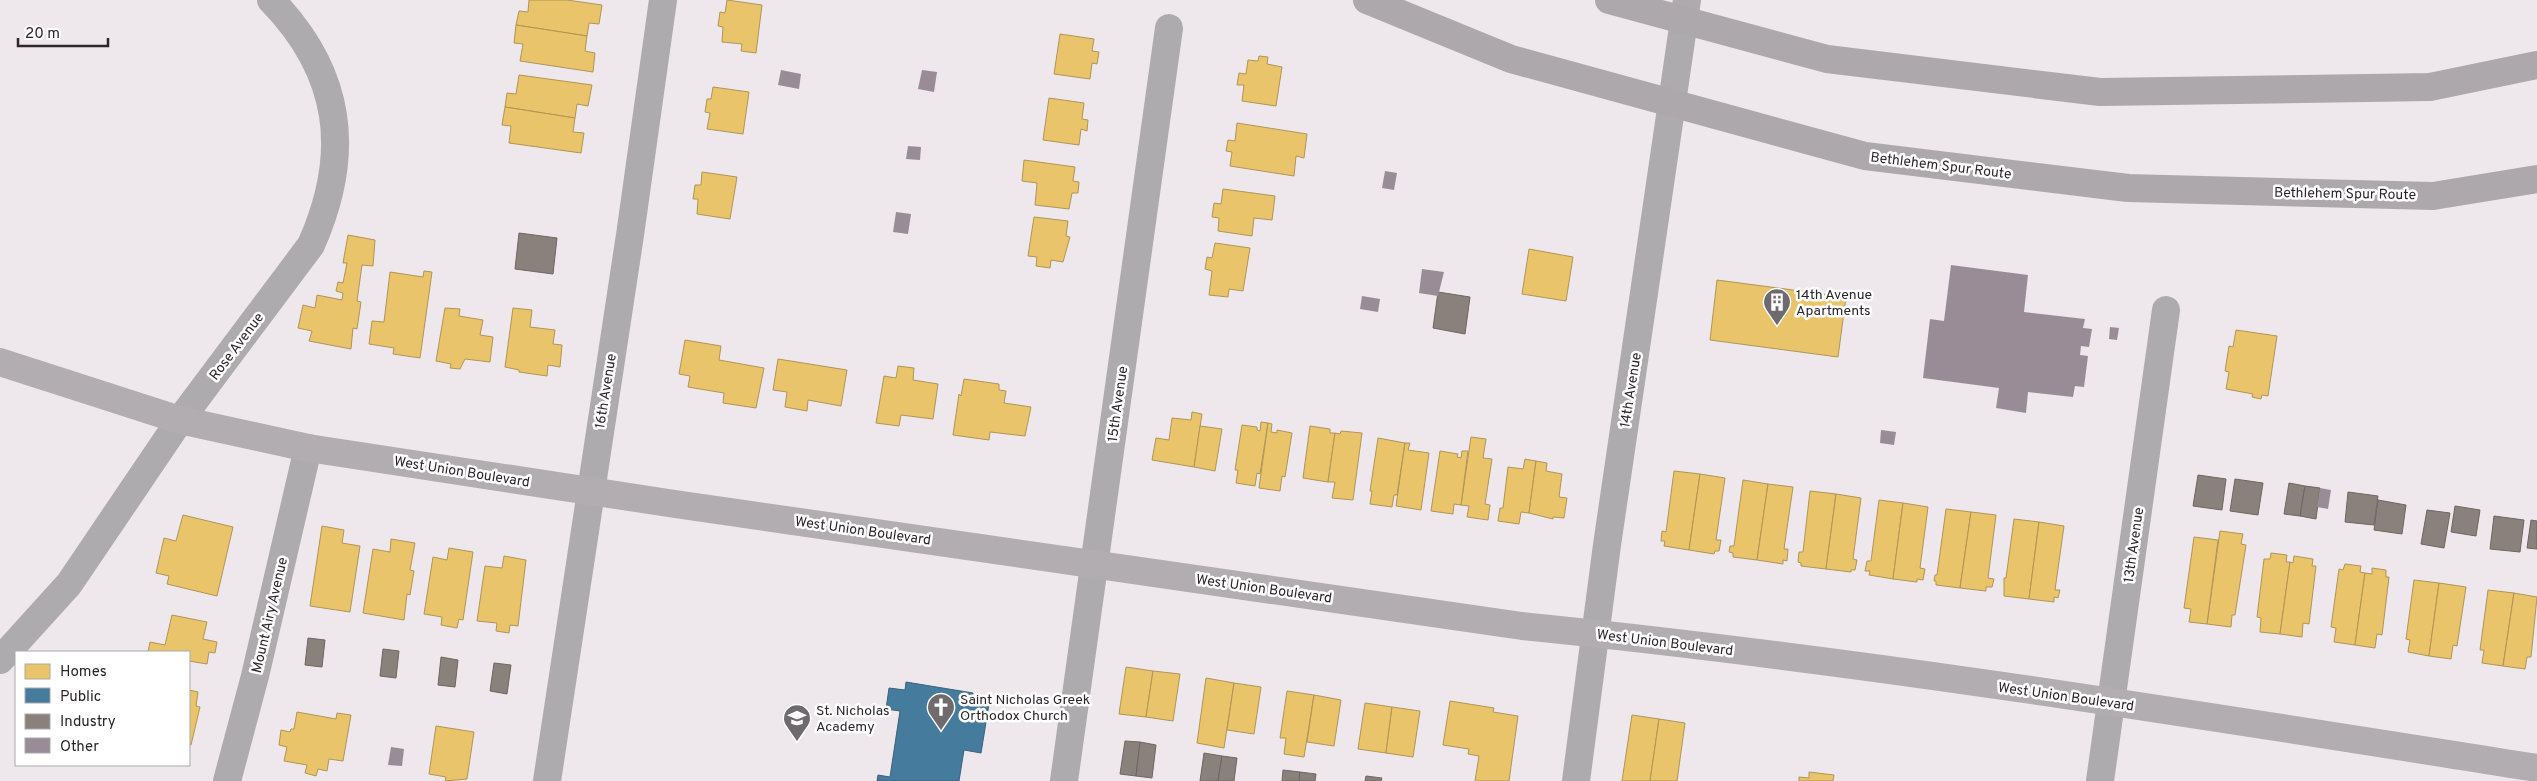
<svg xmlns="http://www.w3.org/2000/svg" width="2537" height="781" font-family="Overpass,sans-serif">
	<rect width="100%" height="100%" fill="#eee7ec"/>
	<g fill="#e9c46a" stroke="#b09557">
		<polygon points="529,0 567,0 602,5 599,24 589,23 587,36 516,25 519,11 528,12"/>
		<polygon points="727,0 762,5 756,53 741,51 742,44 722,42 723,27 718,26 720,12 725,13"/>
		<polygon points="516,25 587,36 585,51 595,53 593,72 520,61 523,44 514,43"/>
		<polygon points="1060,34 1094,39 1092,51 1099,52 1097,64 1092,63 1090,79 1054,74"/>
		<polygon points="1259,56 1268,57 1267,64 1282,67 1276,106 1242,101 1244,85 1237,85 1239,73 1246,74 1248,60 1258,61"/>
		<polygon points="519,75 592,85 588,106 577,104 575,118 505,107 507,93 516,94"/>
		<polygon points="713,87 749,92 743,134 707,129 710,113 705,112 707,99 711,99"/>
		<polygon points="1049,98 1084,103 1082,119 1088,120 1087,131 1081,129 1079,145 1043,140"/>
		<polygon points="505,107 575,118 573,132 584,133 581,153 509,143 511,126 502,125"/>
		<polygon points="1237,123 1307,134 1304,158 1296,156 1294,176 1230,166 1232,152 1226,151 1228,140 1235,141"/>
		<polygon points="1024,160 1075,167 1073,181 1079,182 1078,193 1072,193 1069,209 1035,205 1037,183 1022,181"/>
		<polygon points="702,172 737,177 730,219 697,214 698,199 693,199 695,185 701,185"/>
		<polygon points="1223,189 1275,196 1272,220 1254,218 1252,236 1218,231 1219,218 1212,217 1214,203 1221,204"/>
		<polygon points="1034,217 1068,221 1066,236 1070,237 1063,262 1051,260 1050,268 1036,266 1037,257 1028,256"/>
		<polygon points="348,235 375,240 373,266 362,265 357,301 361,302 357,329 353,328 351,349 309,341 312,331 298,328 303,305 315,308 317,295 342,300 343,293 336,291 338,282 343,283 347,263 343,263"/>
		<polygon points="1215,243 1250,248 1243,291 1229,289 1228,297 1209,295 1212,271 1205,269 1207,257 1212,258"/>
		<polygon points="1529,249 1573,257 1566,301 1522,294"/>
		<polygon points="424,271 432,272 420,358 393,354 394,348 369,344 372,321 384,322 390,272 423,277"/>
		<polygon points="1717,280 1846,297 1838,357 1710,340"/>
		<polygon points="445,308 460,309 459,316 483,320 480,335 493,337 490,362 465,359 460,369 450,368 451,364 436,361"/>
		<polygon points="513,308 532,310 530,327 555,330 553,344 562,345 560,367 548,365 547,376 519,372 519,370 505,367"/>
		<polygon points="2236,330 2277,336 2268,396 2262,395 2261,399 2252,397 2253,394 2226,389 2229,372 2225,371 2229,346 2233,347"/>
		<polygon points="685,340 721,346 719,360 764,368 756,408 723,403 724,393 688,387 690,376 679,374"/>
		<polygon points="778,359 847,370 841,406 808,400 807,411 785,407 787,392 773,390"/>
		<polygon points="898,366 914,368 913,380 938,384 933,419 901,415 899,426 876,423 884,376 896,378"/>
		<polygon points="964,379 999,384 999,390 1006,391 1004,403 1031,407 1025,436 990,432 989,440 953,435 959,394 961,396"/>
		<polygon points="1192,412 1202,414 1194,467 1152,460 1156,438 1169,440 1172,418 1191,420"/>
		<polygon points="1261,422 1268,423 1260,474 1257,473 1255,486 1236,483 1238,470 1235,470 1242,425 1257,427 1257,430 1260,431"/>
		<polygon points="1268,423 1272,424 1271,432 1277,433 1277,430 1292,433 1285,477 1282,476 1280,491 1259,488"/>
		<polygon points="1200,426 1222,429 1215,471 1194,467"/>
		<polygon points="1310,426 1330,429 1330,433 1335,433 1328,482 1303,478"/>
		<polygon points="1341,431 1362,433 1353,500 1332,498 1335,482 1328,482 1335,433 1340,434"/>
		<polygon points="1471,437 1486,439 1483,458 1492,459 1485,504 1490,505 1488,520 1467,517 1469,506 1461,505"/>
		<polygon points="1378,438 1405,443 1397,495 1394,495 1392,507 1370,504 1372,491 1370,491"/>
		<polygon points="1405,443 1410,443 1408,450 1429,453 1421,510 1396,506"/>
		<polygon points="1440,451 1458,454 1457,457 1461,458 1462,451 1468,451 1461,505 1454,504 1453,514 1431,511"/>
		<polygon points="1525,459 1536,461 1529,513 1521,512 1519,524 1498,521 1500,508 1503,508 1508,467 1523,469"/>
		<polygon points="1536,461 1547,463 1546,471 1562,474 1559,497 1567,498 1564,518 1553,517 1553,519 1529,513"/>
		<polygon points="1674,471 1700,474 1689,550 1664,546 1665,541 1661,541 1662,531 1666,532"/>
		<polygon points="1700,474 1725,478 1716,540 1721,540 1719,551 1715,551 1714,554 1689,550"/>
		<polygon points="1743,480 1768,484 1757,560 1733,557 1733,553 1729,552 1730,546 1734,546"/>
		<polygon points="1768,484 1793,487 1784,549 1788,549 1787,561 1783,560 1783,564 1757,560"/>
		<polygon points="1810,491 1836,494 1826,569 1801,566 1801,563 1798,562 1799,552 1803,552"/>
		<polygon points="1836,494 1861,498 1853,559 1857,560 1855,570 1851,570 1851,572 1826,569"/>
		<polygon points="1879,500 1903,503 1893,579 1869,575 1870,571 1865,571 1867,561 1871,561"/>
		<polygon points="1903,503 1928,507 1920,568 1925,569 1923,580 1917,579 1917,582 1893,579"/>
		<polygon points="1946,509 1971,512 1960,588 1936,585 1936,581 1934,581 1935,575 1937,575"/>
		<polygon points="1971,512 1996,515 1988,578 1994,579 1992,587 1986,587 1986,591 1960,588"/>
		<polygon points="183,515 233,527 217,596 167,584 169,576 156,573 164,538 176,541"/>
		<polygon points="2014,519 2039,522 2029,599 2004,596 2004,578 2006,578"/>
		<polygon points="2039,522 2064,526 2055,590 2060,590 2058,598 2054,597 2054,602 2029,599"/>
		<polygon points="322,526 344,530 342,543 360,546 350,612 310,606"/>
		<polygon points="2220,531 2243,534 2241,544 2246,545 2235,615 2232,615 2231,627 2207,624"/>
		<polygon points="2194,537 2218,540 2207,624 2189,622 2191,609 2184,608"/>
		<polygon points="391,539 415,543 410,570 414,571 410,595 407,594 404,620 363,613 373,549 390,552"/>
		<polygon points="449,548 473,552 463,620 459,619 457,628 441,625 442,617 424,614 433,557 447,560"/>
		<polygon points="2271,553 2287,555 2286,562 2290,562 2280,634 2260,632 2261,618 2257,617 2264,559 2270,559"/>
		<polygon points="504,556 526,560 518,626 510,625 509,633 496,631 497,623 477,621 485,566 502,568"/>
		<polygon points="2294,556 2313,559 2312,566 2316,566 2309,624 2303,623 2302,637 2280,634 2290,562 2293,563"/>
		<polygon points="2345,564 2361,566 2360,572 2365,573 2355,645 2334,642 2336,628 2331,627 2339,569 2343,570"/>
		<polygon points="2372,568 2386,570 2386,577 2389,577 2382,635 2377,634 2375,648 2355,645 2365,573 2372,574"/>
		<polygon points="2414,580 2439,583 2429,656 2408,652 2410,640 2406,639"/>
		<polygon points="2439,583 2466,587 2457,646 2453,645 2451,659 2429,656"/>
		<polygon points="2488,590 2514,593 2503,666 2482,663 2484,650 2480,650"/>
		<polygon points="2514,593 2537,597 2531,657 2527,657 2525,669 2503,666"/>
		<polygon points="172,615 207,622 203,639 217,642 215,653 209,652 207,664 189,661 189,652 148,652 150,642 165,645"/>
		<polygon points="1126,667 1153,671 1146,717 1119,714"/>
		<polygon points="1153,671 1180,674 1173,721 1146,717"/>
		<polygon points="1206,678 1234,683 1224,748 1197,743"/>
		<polygon points="1234,683 1261,687 1254,734 1227,730"/>
		<polygon points="189,690 198,692 196,706 200,707 191,745 189,744"/>
		<polygon points="1287,691 1314,695 1304,757 1284,754 1286,738 1280,738"/>
		<polygon points="1314,695 1341,700 1334,746 1307,742"/>
		<polygon points="1450,701 1494,708 1493,712 1518,716 1509,781 1475,781 1479,756 1468,754 1469,749 1443,745"/>
		<polygon points="1365,703 1392,707 1386,753 1358,749"/>
		<polygon points="1392,707 1420,711 1413,757 1386,753"/>
		<polygon points="297,712 336,719 337,713 351,715 343,761 329,759 327,771 318,769 316,776 305,773 307,765 284,761 287,747 279,745 281,730 290,732 291,729 294,729"/>
		<polygon points="1632,715 1659,719 1650,781 1622,781"/>
		<polygon points="1659,719 1685,723 1677,781 1650,781"/>
		<polygon points="436,726 474,732 467,779 445,781 446,777 429,774"/>
		<polygon points="1809,772 1834,775 1833,781 1799,781 1799,777 1809,778"/>
	</g>
	<polygon fill="#457b9d" stroke="#3d627a" points="906,682 973,693 972,701 989,704 981,753 964,750 959,781 877,781 878,775 890,777 900,711 886,709 889,688 905,690"/>
	<g fill="#8a817c" stroke="#6e6663">
		<polygon points="519,233 557,238 553,274 515,269"/>
		<polygon points="1438,292 1470,297 1465,334 1433,328"/>
		<polygon points="2198,475 2226,479 2222,510 2193,506"/>
		<polygon points="2235,479 2263,483 2258,515 2230,511"/>
		<polygon points="2289,483 2305,486 2300,516 2284,514"/>
		<polygon points="2305,486 2320,488 2316,519 2300,516"/>
		<polygon points="2348,492 2378,496 2374,525 2345,522"/>
		<polygon points="2378,500 2406,505 2402,534 2374,530"/>
		<polygon points="2455,506 2480,510 2476,536 2451,532"/>
		<polygon points="2427,510 2450,513 2444,548 2421,544"/>
		<polygon points="2494,516 2524,520 2520,552 2490,549"/>
		<polygon points="2531,520 2537,521 2537,549 2527,548"/>
		<polygon points="308,638 325,640 322,667 305,665"/>
		<polygon points="383,649 399,651 396,678 380,676"/>
		<polygon points="441,657 458,660 455,687 438,685"/>
		<polygon points="494,663 511,665 507,694 490,691"/>
		<polygon points="1125,741 1140,742 1136,776 1120,774"/>
		<polygon points="1140,742 1156,745 1152,778 1136,776"/>
		<polygon points="1204,753 1222,756 1218,781 1200,781"/>
		<polygon points="1222,756 1237,758 1234,781 1218,781"/>
		<polygon points="1283,770 1300,772 1299,781 1282,781"/>
		<polygon points="1300,772 1316,774 1315,781 1299,781"/>
		<polygon points="1366,776 1382,778 1381,781 1365,781"/>
	</g>
	<g fill="#9a8c97">
		<polygon points="781,70 801,74 799,89 778,85"/>
		<polygon points="922,70 937,72 934,92 918,89"/>
		<polygon points="908,146 921,147 920,160 906,159"/>
		<polygon points="1385,171 1397,173 1394,190 1382,188"/>
		<polygon points="896,212 911,214 908,234 893,232"/>
		<polygon points="1951,265 2028,275 2024,312 2085,319 2083,328 2092,329 2089,347 2081,346 2080,355 2088,356 2084,387 2075,386 2073,397 2028,392 2026,413 1996,408 1999,388 1923,378 1930,319 1944,321"/>
		<polygon points="1422,269 1444,272 1438,296 1419,293"/>
		<polygon points="1362,296 1380,299 1378,312 1360,309"/>
		<polygon points="2110,327 2119,328 2117,340 2109,339"/>
		<polygon points="1881,430 1896,432 1894,445 1880,443"/>
		<polygon points="2320,488 2331,490 2328,509 2317,507"/>
		<polygon points="391,747 404,749 402,766 388,765"/>
	</g>
	<g fill="none" stroke-linecap="round" stroke-linejoin="round">
		<g stroke="#adabad" stroke-width="28">
			<path d="M 0,660 L 69,584 L 180,420 L 311,245 C 352,153 342,73 271,0"/>
			<polyline points="227,781 255,676 308,448"/>
			<polyline points="547,781 630,235 663,0"/>
			<polyline points="1064,781 1169,28"/>
			<polyline points="1576,781 1607,545 1687,0"/>
			<polyline points="2100,781 2166,310"/>
		</g>
		<path stroke="#b2adb0" stroke-width="28" d="M 0,362 L 180,420 L 308,448 L 675,504 L 1522,626 C 1862,660 2200,715 2537,768"/>
		<g stroke="#ada8ab" stroke-width="28">
			<polyline points="1367,0 1511,59 1865,156 2128,188 2433,196 2537,179"/>
			<polyline points="1609,0 1827,59 2100,92 2430,87 2537,65"/>
		</g>
	</g>
	<defs>
		<g id="building-pin" transform="scale(1.4375)"><path d="M0 17L-7.5 6A9.5 9.5 0 1 1 7.5 6Z" fill="#6f6a6e" stroke="#fff"/><path d="M-4-6H4V6H1V3H-1V6H-4ZM-2.5-4.3h1.7v1.8h-1.7ZM.8-4.3h1.7v1.8H.8ZM-2.5-1h1.7V.8h-1.7ZM.8-1h1.7V.8H.8Z" fill="#fff"/></g>
		<g id="church-pin" transform="scale(1.4375)"><path d="M0 17L-7.5 6A9.5 9.5 0 1 1 7.5 6Z" fill="#6f6a6e" stroke="#fff"/><path d="M-1.2-6h2.4v3.5h3.3v2.4h-3.3V6h-2.4V-.1h-3.3v-2.4h3.3Z" fill="#fff"/></g>
		<g id="school-pin" transform="scale(1.4375)"><path d="M0 17L-7.5 6A9.5 9.5 0 1 1 7.5 6Z" fill="#6f6a6e" stroke="#fff"/><path d="M0-5L7-2L0 1L-7-2ZM-4 1L0 2.5L4 1V4Q0 6-4 4Z" fill="#fff"/></g>
	</defs>
	<g fill-rule="evenodd">
		<use href="#building-pin" x="1777" y="302"/>
		<use href="#church-pin" x="941" y="707"/>
		<use href="#school-pin" x="797" y="718"/>
	</g>
	<g text-anchor="middle" stroke-width="5" stroke-linejoin="round" paint-order="stroke">
		<g font-size="14" fill="#2b272a" stroke="#fff">
			<text transform="translate(1941 165) rotate(7)" y="5">Bethlehem Spur Route</text>
			<text transform="translate(2345 193) rotate(1)" y="5">Bethlehem Spur Route</text>
			<text transform="translate(236 346) rotate(-53)" y="5">Rose Avenue</text>
			<text transform="translate(1630 390) rotate(-81)" y="5">14th Avenue</text>
			<text transform="translate(605 391) rotate(-81)" y="5">16th Avenue</text>
			<text transform="translate(1117 404) rotate(-82)" y="5">15th Avenue</text>
			<text transform="translate(462 471) rotate(9)" y="5">West Union Boulevard</text>
			<text transform="translate(863 530) rotate(8)" y="5">West Union Boulevard</text>
			<text transform="translate(2133 545) rotate(-82)" y="5">13th Avenue</text>
			<text transform="translate(1264 588) rotate(8)" y="5">West Union Boulevard</text>
			<text transform="translate(269 615) rotate(-77)" y="5">Mount Airy Avenue</text>
			<text transform="translate(1665 642) rotate(7)" y="5">West Union Boulevard</text>
			<text transform="translate(2066 696) rotate(8)" y="5">West Union Boulevard</text>
		</g>
		<g font-size="14" fill="#2b272a" stroke="#fff" text-anchor="start">
			<text x="1796" y="299">14th Avenue<tspan x="1796" dy="16">Apartments</tspan></text>
			<text x="960" y="704">Saint Nicholas Greek<tspan x="960" dy="16">Orthodox Church</tspan></text>
			<text x="816" y="715">St. Nicholas<tspan x="816" dy="16">Academy</tspan></text>
		</g>
	</g>
	<rect x="15" y="651" width="175" height="115" fill="#ffffff" stroke="#aaa9aa"/>
	<rect x="25" y="664" width="25" height="15" fill="#e9c46a" stroke="#aaa9aa"/>
	<text x="60" y="676" font-size="15" fill="#2b272a">Homes</text>
	<rect x="25" y="688" width="25" height="15" fill="#457b9d" stroke="#aaa9aa"/>
	<text x="60" y="701" font-size="15" fill="#2b272a">Public</text>
	<rect x="25" y="714" width="25" height="15" fill="#8a817c" stroke="#aaa9aa"/>
	<text x="60" y="726" font-size="15" fill="#2b272a">Industry</text>
	<rect x="25" y="738" width="25" height="15" fill="#9a8c97" stroke="#aaa9aa"/>
	<text x="60" y="751" font-size="15" fill="#2b272a">Other</text>
	<path d="M18 38v8h90v-8" fill="none" stroke="#2b272a" stroke-width="2.5"/>
	<text x="25" y="38" font-size="15" fill="#2b272a" stroke="#ffffff" stroke-width="4" paint-order="stroke">20 m</text>
</svg>
